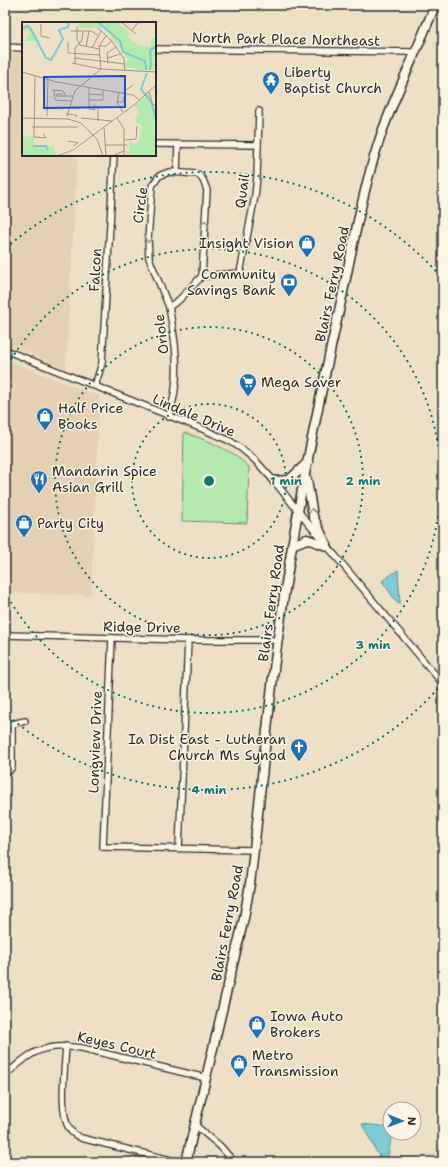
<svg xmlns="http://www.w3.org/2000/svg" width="448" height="1167" font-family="'Shantell Sans',sans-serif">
	<rect width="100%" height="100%" fill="#eedfc7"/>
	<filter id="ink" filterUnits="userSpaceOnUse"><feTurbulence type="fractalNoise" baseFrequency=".025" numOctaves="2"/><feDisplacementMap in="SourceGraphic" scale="8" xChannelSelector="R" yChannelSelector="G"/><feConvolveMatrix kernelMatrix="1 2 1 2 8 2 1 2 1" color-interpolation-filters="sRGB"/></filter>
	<g filter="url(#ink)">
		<g fill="#e4d0b2">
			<polygon points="5,53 23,53 23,155 77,155 66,369 5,343"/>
			<polygon points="5,360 99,396 91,595 5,593"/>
		</g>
		<polygon fill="#b4eaac" stroke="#708a6c" points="184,432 210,442 234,454 249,467 247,523 182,521"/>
		<g fill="#7bccd2" stroke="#5b8c8f">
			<polygon points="398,570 400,603 398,604 382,581"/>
			<polygon points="362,1124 390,1127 390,1133 392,1133 387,1162 382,1162"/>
		</g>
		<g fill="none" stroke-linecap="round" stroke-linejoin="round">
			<g stroke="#2b2b2b" stroke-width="8">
				<g id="street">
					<polyline points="5,47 23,48"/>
					<polyline points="155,49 416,52"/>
					<polyline points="155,144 258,145"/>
					<polyline points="177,172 178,145"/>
					<polyline points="169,307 149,258 148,239 152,186 159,176 169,172 198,174 203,180 207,190 202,276"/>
					<polyline points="5,350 205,430 230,441 242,449 255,460 274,481 307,522 443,684"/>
					<polyline points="95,386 102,363 114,155"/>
					<path d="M 169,417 C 171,408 174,399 175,389 C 179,362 174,334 169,307 L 179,300 L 202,276 L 240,273 L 255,196 L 257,177 L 259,111"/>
					<polyline points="5,635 188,640 278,640"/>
					<polyline points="112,638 103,847 254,850"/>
					<polyline points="5,723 12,724 25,721"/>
					<polyline points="5,772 9,771 12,767 12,724"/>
					<polyline points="179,848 188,640"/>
					<path d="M 66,1046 C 65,1065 58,1117 71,1131 C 73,1134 78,1136 81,1138 L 179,1162"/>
					<path d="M 5,1075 C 14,1068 23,1059 32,1054 C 47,1045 65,1046 82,1048 L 206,1078"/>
					<polyline points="195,1125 220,1146 234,1162"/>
				</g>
			</g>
			<g stroke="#2b2b2b" stroke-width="11">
				<g id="secondary">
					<polyline points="307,480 313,516 327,546"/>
					<polyline points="274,481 289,480 308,462"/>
					<polyline points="292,545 307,539 327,546"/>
					<path d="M 186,1162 L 244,918 L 250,884 C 263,778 271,670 289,565 C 302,483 319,401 337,320 C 351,258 361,194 381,135 C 397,90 418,49 435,5"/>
				</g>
			</g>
			<use href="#street" stroke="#fcf5e5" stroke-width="5.5"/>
			<use href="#secondary" stroke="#fcf5e5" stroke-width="8"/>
		</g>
		<defs><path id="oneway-chevron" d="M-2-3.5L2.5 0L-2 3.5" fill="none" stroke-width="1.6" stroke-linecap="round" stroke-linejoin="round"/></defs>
		<g stroke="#949088">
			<use href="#oneway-chevron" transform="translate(205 223) rotate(-87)"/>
			<use href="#oneway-chevron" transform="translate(148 240) rotate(90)"/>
			<use href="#oneway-chevron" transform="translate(312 511) rotate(-103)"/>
		</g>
	</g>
	<g fill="none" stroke="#0f766e" stroke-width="2" stroke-dasharray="2 4">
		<circle cx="209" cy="481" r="77"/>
		<circle cx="209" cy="481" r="154"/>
		<path d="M5 370A232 232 0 1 1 5 592"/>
		<path d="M442 684A309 309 0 0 1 6 714M6 248A309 309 0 0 1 442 278"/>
	</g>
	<defs>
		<g id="temple-pin" transform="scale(0.9)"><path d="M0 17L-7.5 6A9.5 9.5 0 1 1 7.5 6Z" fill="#1f6fb2" stroke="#fcf5e5"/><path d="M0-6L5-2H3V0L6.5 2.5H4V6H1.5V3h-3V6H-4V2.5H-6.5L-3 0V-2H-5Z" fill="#fff"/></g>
		<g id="shop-pin" transform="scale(0.9)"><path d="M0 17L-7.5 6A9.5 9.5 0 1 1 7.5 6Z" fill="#1f6fb2" stroke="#fcf5e5"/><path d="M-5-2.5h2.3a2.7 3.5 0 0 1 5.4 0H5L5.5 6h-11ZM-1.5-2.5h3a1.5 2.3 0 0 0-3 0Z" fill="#fff"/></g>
		<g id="bank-pin" transform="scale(0.9)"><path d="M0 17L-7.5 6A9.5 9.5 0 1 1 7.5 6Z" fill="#1f6fb2" stroke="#fcf5e5"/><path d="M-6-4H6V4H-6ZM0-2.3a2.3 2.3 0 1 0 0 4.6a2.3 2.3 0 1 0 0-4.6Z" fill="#fff"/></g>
		<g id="supermarket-pin" transform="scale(0.9)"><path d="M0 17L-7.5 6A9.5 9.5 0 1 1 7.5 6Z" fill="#1f6fb2" stroke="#fcf5e5"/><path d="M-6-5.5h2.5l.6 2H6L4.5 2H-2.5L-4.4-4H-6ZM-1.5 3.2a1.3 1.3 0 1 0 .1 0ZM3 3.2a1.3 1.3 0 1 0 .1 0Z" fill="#fff"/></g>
		<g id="restaurant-pin" transform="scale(0.9)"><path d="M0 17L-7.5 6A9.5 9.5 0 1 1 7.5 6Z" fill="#1f6fb2" stroke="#fcf5e5"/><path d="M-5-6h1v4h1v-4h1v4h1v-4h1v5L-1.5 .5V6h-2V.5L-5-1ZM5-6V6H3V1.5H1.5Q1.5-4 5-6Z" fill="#fff"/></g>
		<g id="church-pin" transform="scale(0.9)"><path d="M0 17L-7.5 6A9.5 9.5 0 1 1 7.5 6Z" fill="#1f6fb2" stroke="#fcf5e5"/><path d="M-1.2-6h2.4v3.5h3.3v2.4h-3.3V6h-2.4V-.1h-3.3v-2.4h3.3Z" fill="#fff"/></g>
	</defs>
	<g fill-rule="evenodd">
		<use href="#temple-pin" x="271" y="80"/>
		<use href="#shop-pin" x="307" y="243"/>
		<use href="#bank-pin" x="289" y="282"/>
		<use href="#supermarket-pin" x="248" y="382"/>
		<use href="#shop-pin" x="45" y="416"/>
		<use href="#restaurant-pin" x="39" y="479"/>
		<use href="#shop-pin" x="24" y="523"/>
		<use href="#church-pin" x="299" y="747"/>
		<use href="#shop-pin" x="257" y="1024"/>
		<use href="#shop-pin" x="239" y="1063"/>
	</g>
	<g text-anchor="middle" stroke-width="3" stroke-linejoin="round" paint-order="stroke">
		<g font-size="14" fill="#2b2b2b" stroke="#fcf5e5">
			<text transform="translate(286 39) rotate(1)" y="5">North Park Place Northeast</text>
			<text transform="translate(242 191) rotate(-82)" y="5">Quail</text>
			<text transform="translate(140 205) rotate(-82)" y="5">Circle</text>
			<text transform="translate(95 270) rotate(-87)" y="5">Falcon</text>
			<text transform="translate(332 284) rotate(-78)" y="5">Blairs Ferry Road</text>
			<text transform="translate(161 334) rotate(-97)" y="5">Oriole</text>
			<text transform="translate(194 415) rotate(23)" y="5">Lindale Drive</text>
			<text transform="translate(271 603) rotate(-82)" y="5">Blairs Ferry Road</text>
			<text transform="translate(142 627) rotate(1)" y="5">Ridge Drive</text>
			<text transform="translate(95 742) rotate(-88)" y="5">Longview Drive</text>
			<text transform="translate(227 923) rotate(-79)" y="5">Blairs Ferry Road</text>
			<text transform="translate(117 1045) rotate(13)" y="5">Keyes Court</text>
		</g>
		<g font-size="14" fill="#2b2b2b" stroke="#fcf5e5" text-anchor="start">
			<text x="284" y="77">Liberty<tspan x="284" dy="16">Baptist Church</tspan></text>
			<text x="294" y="248" text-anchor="end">Insight Vision</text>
			<text x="276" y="279" text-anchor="end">Community<tspan x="276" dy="16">Savings Bank</tspan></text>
			<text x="261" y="387">Mega Saver</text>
			<text x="58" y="413">Half Price<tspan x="58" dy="16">Books</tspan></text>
			<text x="52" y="476">Mandarin Spice<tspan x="52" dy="16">Asian Grill</tspan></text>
			<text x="37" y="528">Party City</text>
			<text x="286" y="744" text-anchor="end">Ia Dist East - Lutheran<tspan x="286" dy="16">Church Ms Synod</tspan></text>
			<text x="270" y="1021">Iowa Auto<tspan x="270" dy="16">Brokers</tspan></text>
			<text x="252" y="1060">Metro<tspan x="252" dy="16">Transmission</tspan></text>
		</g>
	</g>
	<g transform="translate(22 22)">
		<rect width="134" height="134" fill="#eedfc7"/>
		<path d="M 56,0 L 94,0 L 106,9 L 108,12 L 105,14 L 117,24 L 129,24 L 129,16 L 134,16 L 134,44 L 131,44 L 131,50 L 103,45 L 104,39 L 107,38 L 83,6 L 56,6 ZM 0,2 L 2,5 L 9,5 L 17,19 L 3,19 L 8,12 L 5,8 L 0,9 ZM 127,71 L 134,93 L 134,134 L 103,132 L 108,129 L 107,119 L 114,123 L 118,116 L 120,104 L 112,98 L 118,91 L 112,84 ZM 0,114 L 12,115 L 12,124 L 31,124 L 34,134 L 0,134 Z" fill="#b4eaac"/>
		<path fill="none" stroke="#7bccd2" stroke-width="2" d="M 76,0 L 98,19 L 101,30 L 123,39 L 124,48M 0,6 L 6,4 L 9,7 L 24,36 L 29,38 L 41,17 L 37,8 L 46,5 L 47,0M 127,48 L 129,45 L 128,28 L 134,25M 125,51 L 119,67 L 129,80 L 134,96M 11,124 L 24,124 L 26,128"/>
		<path fill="none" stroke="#a09789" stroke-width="1" d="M 5,0 L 39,0M 99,0 L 114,12M 19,2 L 19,14 L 28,16M 55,5 L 55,17 L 58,23 L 77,27M 76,6 L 90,19 L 102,37 L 103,49M 49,9 L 69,9 L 76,13M 109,9 L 117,0M 46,20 L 46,31 L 78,33M 77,24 L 84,24 L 90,19M 64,25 L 67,9M 70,26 L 79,9M 53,36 L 103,42M 86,36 L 98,32M 50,41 L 79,47 L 134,50M 86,41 L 85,31 L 94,25M 53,42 L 53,26 L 60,18 L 61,9M 0,50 L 35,60 L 111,73 L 117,78M 13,54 L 12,115 L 24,116 L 21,112M 67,66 L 67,87 L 73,88 L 72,83M 30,68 L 41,69 L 44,74 L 51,74M 32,68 L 33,78 L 49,79M 127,70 L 131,83 L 134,83M 97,71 L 95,81 L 101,90M 100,71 L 111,63M 41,72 L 35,72 L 34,74 L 44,74M 67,72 L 81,73M 67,78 L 81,78 L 81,68M 95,80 L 101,80 L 103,72M 73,84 L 76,85 L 76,99M 44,92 L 54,93 L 54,95M 25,94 L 26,57M 45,94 L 53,69 L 79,47 L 77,24 L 84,14M 0,96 L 46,97 L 59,101 L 75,117 L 81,134M 59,96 L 90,99M 95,96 L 102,107 L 102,134M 10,105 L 56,105M 82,106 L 84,134M 102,118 L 114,117 L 115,104M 46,119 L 56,121 L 51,124M 84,123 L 105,123M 35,134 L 51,128 L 112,83 L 134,63M 90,134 L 102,129"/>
		<path fill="#1d4ed8" fill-opacity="0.15" stroke="#1d4ed8" stroke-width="2" d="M 103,54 L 103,85 L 22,86 L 22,55 Z"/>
		<rect width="134" height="134" fill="none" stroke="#2b2b2b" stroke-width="2"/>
	</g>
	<circle cx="209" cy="481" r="6" fill="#0f766e" stroke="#fcf5e5" stroke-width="2"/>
	<g font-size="12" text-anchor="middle" font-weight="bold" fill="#0f766e" stroke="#fcf5e5" stroke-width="3" stroke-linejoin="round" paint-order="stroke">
		<text x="286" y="485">1 min</text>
		<text x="363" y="485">2 min</text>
		<text x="373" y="649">3 min</text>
		<text x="209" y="794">4 min</text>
	</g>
	<rect width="448" height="1167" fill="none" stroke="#fcf5e5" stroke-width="20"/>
	<rect x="10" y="10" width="428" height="1147" fill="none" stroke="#2b2b2b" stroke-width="1.5" filter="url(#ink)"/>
	<g transform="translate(402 1121) rotate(91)"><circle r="19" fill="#fcf5e5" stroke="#a8a49b"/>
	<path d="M0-3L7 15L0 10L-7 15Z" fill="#1f6fb2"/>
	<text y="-6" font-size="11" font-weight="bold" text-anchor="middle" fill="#2b2b2b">N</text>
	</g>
</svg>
